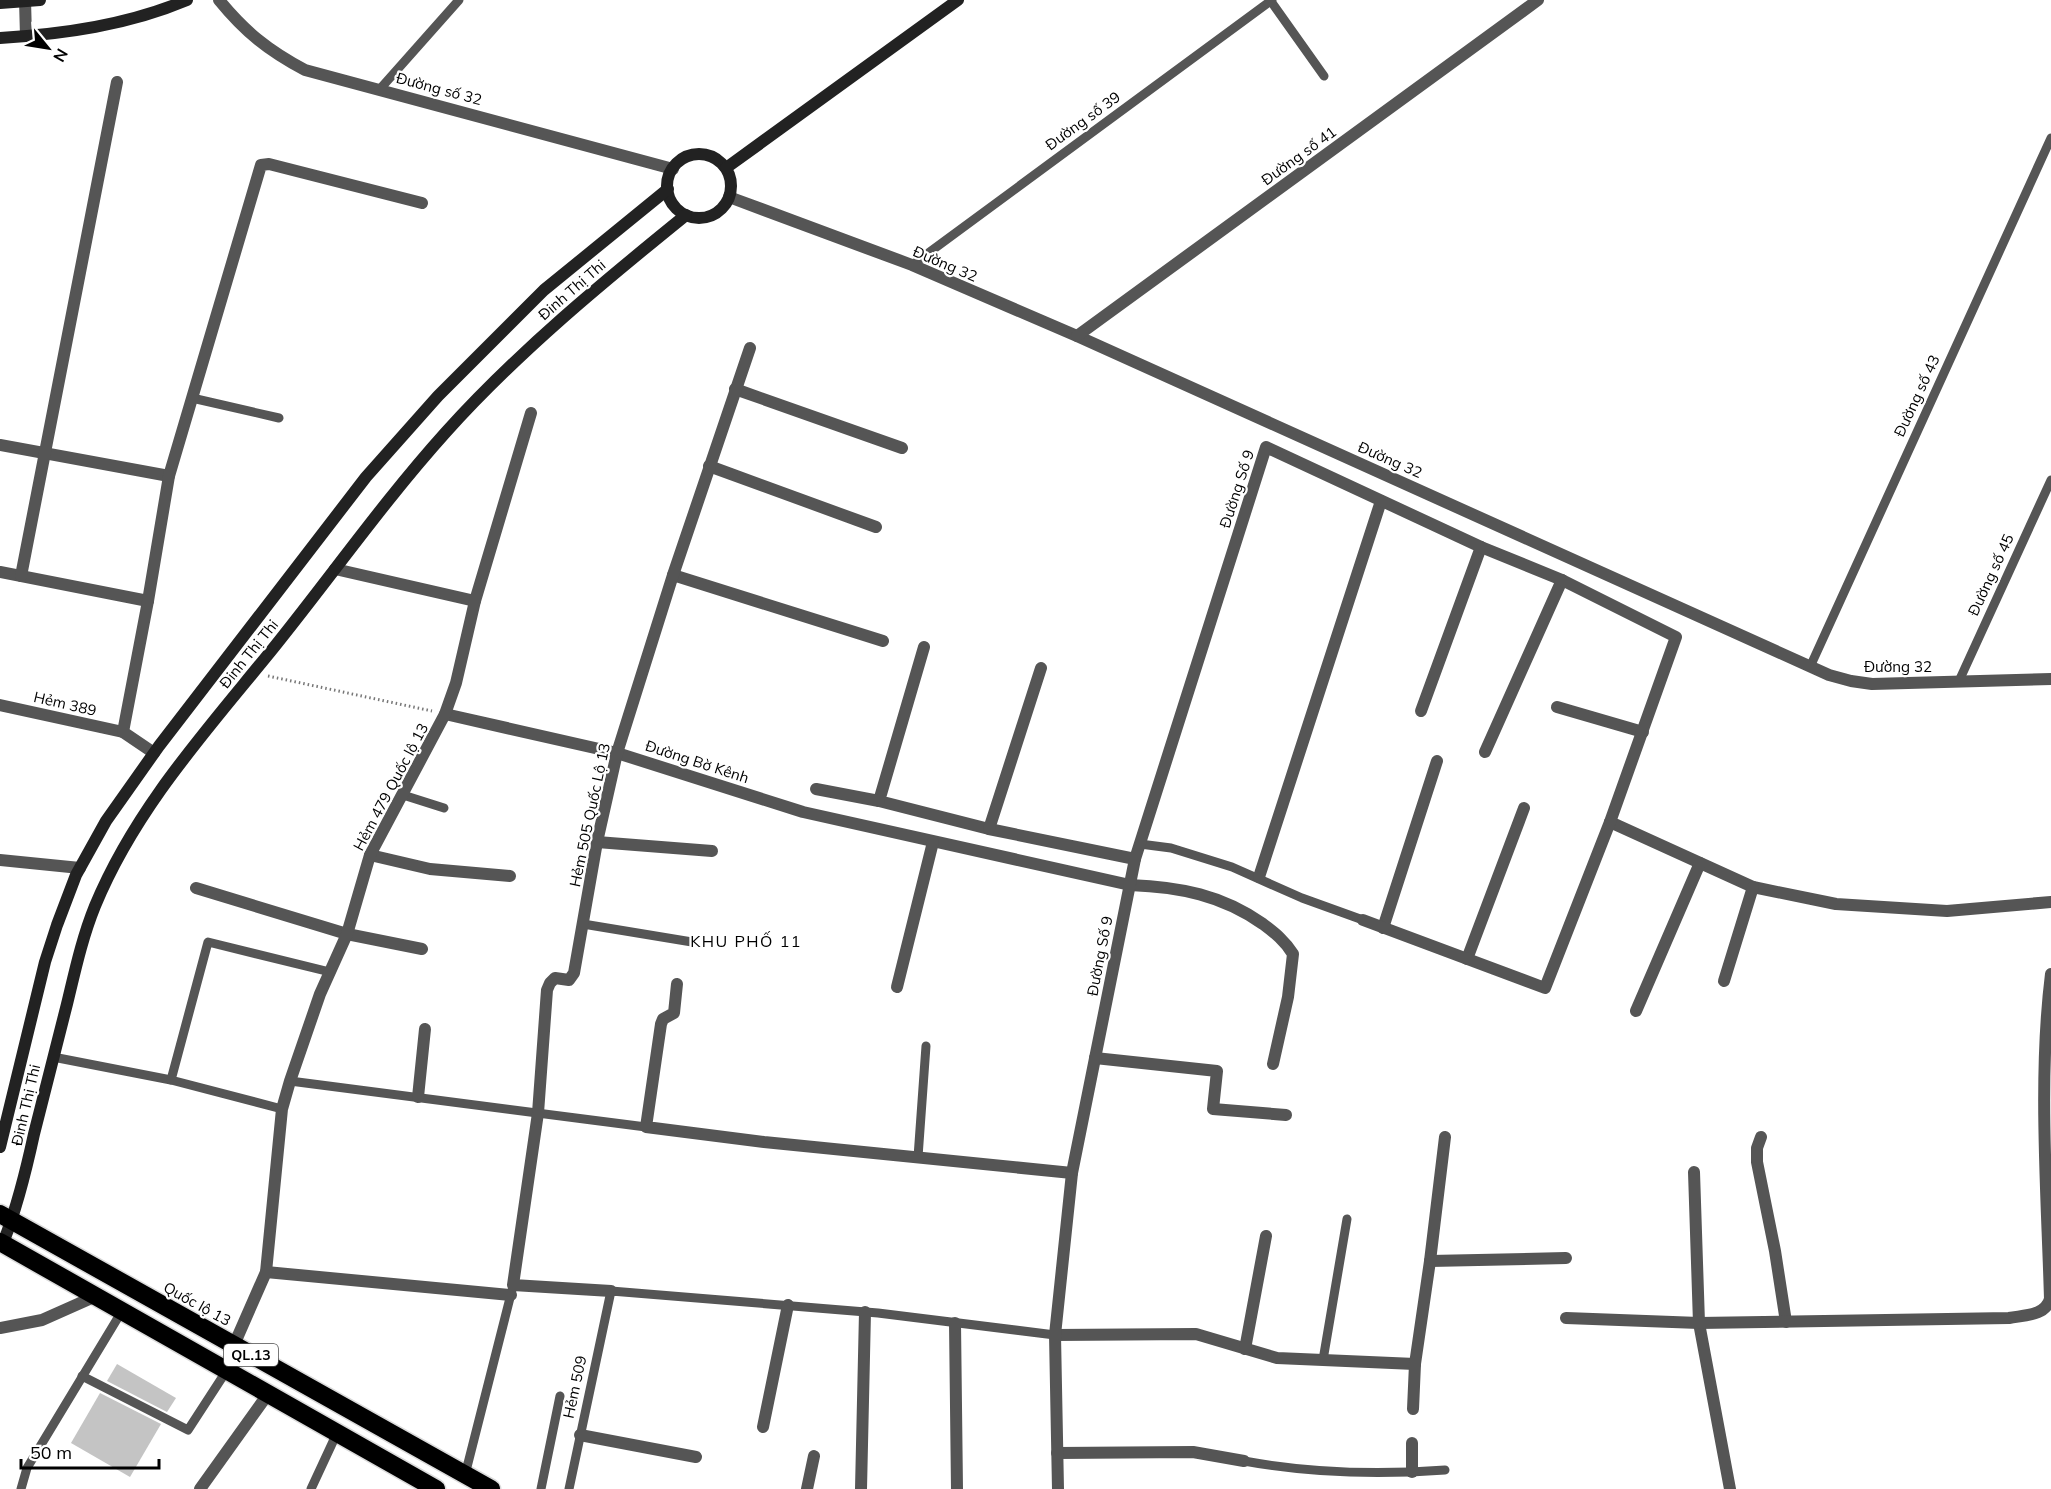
<svg xmlns="http://www.w3.org/2000/svg" width="2051" height="1489" font-family="Mulish,sans-serif">
	<rect width="100%" height="100%" fill="#fff"/>
	<g fill="#c4c4c4">
		<polygon points="117,1364 176,1398 167,1412 107,1381"/>
		<polygon points="100,1393 161,1424 130,1477 71,1443"/>
	</g>
	<g fill="none" stroke-linecap="round" stroke-linejoin="round">
		<g stroke="#dbdbdb" stroke-width="21">
			<g id="highway">
				<polyline points="0,1214 491,1489"/>
				<polyline points="0,1242 436,1489"/>
			</g>
		</g>
		<polyline stroke="#777" stroke-width="3" stroke-dasharray="1.5 3" stroke-linecap="butt" points="268,676 432,711"/>
		<g stroke="#555" stroke-width="9">
			<polyline points="1270,0 1324,76"/>
			<polyline points="380,89 459,0"/>
			<polyline points="912,265 1272,0"/>
			<polyline points="192,398 279,418"/>
			<polyline points="1810,667 2051,138"/>
			<polyline points="1959,681 2051,480"/>
			<polyline points="403,795 444,808"/>
			<polyline points="1140,844 1171,848 1232,867 1302,898 1363,920"/>
			<polyline points="583,924 692,942"/>
			<polyline points="53,1057 171,1080"/>
			<polyline points="290,1081 646,1127"/>
			<polyline points="282,1109 171,1080 208,942 330,972"/>
			<polyline points="918,1157 926,1046"/>
			<polyline points="1323,1360 1347,1219"/>
			<polyline points="82,1376 188,1430 227,1370"/>
			<path d="M 1244,1461 C 1310,1473 1378,1475 1445,1470"/>
			<polyline points="465,1475 512,1290"/>
			<polyline points="21,1489 27,1468 122,1311"/>
			<polyline points="311,1489 337,1433"/>
			<polyline points="541,1489 560,1396"/>
			<polyline points="569,1489 611,1291 878,1313 1055,1335"/>
		</g>
		<g stroke="#555" stroke-width="12">
			<polyline points="25,0 26,36"/>
			<path d="M 219,0 C 245,32 269,51 305,70 L 673,169"/>
			<polyline points="729,197 912,265 1077,336 1829,675 1851,681 1872,684 2051,679"/>
			<polyline points="1077,336 1538,0"/>
			<polyline points="735,389 902,448"/>
			<polyline points="0,445 169,476"/>
			<polyline points="709,466 876,527"/>
			<polyline points="335,569 475,601"/>
			<polyline points="0,572 148,601"/>
			<polyline points="673,575 883,641"/>
			<polyline points="21,576 117,82"/>
			<polyline points="924,647 879,801 989,829 1135,859"/>
			<polyline points="0,705 123,732"/>
			<polyline points="1557,707 1643,732"/>
			<polyline points="1421,711 1481,547"/>
			<path d="M 445,714 L 617,753 L 803,812 L 1130,885 C 1180,887 1222,895 1263,924 C 1275,933 1285,941 1293,954 L 1288,997 L 1273,1064"/>
			<polyline points="1485,752 1562,580"/>
			<polyline points="154,753 123,732 148,601 169,476 261,165 269,164 422,203"/>
			<polyline points="816,789 879,801"/>
			<polyline points="1610,822 1753,887 1836,904 1947,911 2051,902"/>
			<polyline points="989,829 1041,668"/>
			<polyline points="597,842 712,851"/>
			<polyline points="370,855 430,869 510,876"/>
			<polyline points="0,860 80,868"/>
			<polyline points="1259,877 1381,501"/>
			<polyline points="196,888 347,934 422,949"/>
			<polyline points="1383,928 1437,761"/>
			<polyline points="1467,959 1524,808"/>
			<polyline points="1724,981 1753,887"/>
			<polyline points="677,984 674,1013 663,1019 661,1024 646,1127 764,1142 1072,1173"/>
			<polyline points="897,987 933,842"/>
			<polyline points="1636,1011 1700,863"/>
			<polyline points="1095,1058 1217,1071 1213,1109 1286,1115"/>
			<polyline points="418,1097 425,1029"/>
			<polyline points="1761,1137 1757,1148 1757,1162 1775,1251 1786,1322"/>
			<polyline points="1694,1172 1699,1323 1730,1489"/>
			<polyline points="1430,1261 1566,1258"/>
			<polyline points="266,1272 511,1295"/>
			<polyline points="611,1291 513,1285 538,1113 547,990 550,983 555,978 569,980 574,973 597,842 617,753 673,575 750,348"/>
			<path d="M 1566,1318 L 1699,1323 L 2009,1318 C 2025,1315 2045,1316 2050,1299 C 2047,1193 2038,1078 2051,974"/>
			<polyline points="955,1323 957,1489"/>
			<polyline points="0,1328 42,1320 96,1296"/>
			<polyline points="1055,1335 1196,1334 1277,1358 1415,1364"/>
			<polyline points="234,1345 266,1272 282,1109 290,1081 320,994 347,934 370,855 445,714 456,683 475,601 531,413"/>
			<polyline points="1245,1349 1266,1236"/>
			<polyline points="1413,1409 1415,1364 1430,1261 1445,1137"/>
			<polyline points="763,1427 788,1305"/>
			<polyline points="580,1435 696,1457"/>
			<polyline points="1057,1453 1193,1452 1244,1461"/>
			<polyline points="1412,1472 1412,1443"/>
			<polyline points="200,1489 268,1394"/>
			<polyline points="807,1489 814,1456"/>
			<polyline points="861,1489 865,1312"/>
			<polyline points="1058,1489 1055,1335 1072,1173 1135,859 1266,447 1481,547 1562,580 1676,637 1610,822 1545,988 1363,920"/>
		</g>
		<g stroke="#222" stroke-width="12">
			<polyline points="0,3 40,0"/>
			<path d="M 0,38 C 64,34 128,25 187,0"/>
			<circle cx="699" cy="186" r="32"/>
			<polyline points="726,168 958,0"/>
			<polyline points="0,1147 45,962 57,925 76,875 106,821 159,746 366,477 438,396 544,290 668,189"/>
			<path d="M 3,1243 C 17,1208 26,1171 34,1134 C 45,1090 56,1047 67,1004 C 75,971 82,938 95,906 C 135,809 206,731 271,651 C 330,578 383,502 446,432 C 518,352 602,283 686,215"/>
		</g>
		<use href="#highway" stroke="#000" stroke-width="18"/>
	</g>
	<g text-anchor="middle" stroke-width="4.5" stroke-linejoin="round" paint-order="stroke">
		<rect fill="#fff" stroke="#4c4c4c" stroke-width="1.5" x="224" y="1344" width="54" height="22" rx="4.5"/>
		<g font-size="14" font-weight="bold" fill="#000">
			<text x="251" y="1360">QL.13</text>
		</g>
		<g font-size="15" fill="#000" stroke="#fff">
			<text transform="translate(439 89) rotate(15)" y="5">Đường số 32</text>
			<text transform="translate(1083 121) rotate(-36)" y="5">Đường số 39</text>
			<text transform="translate(1299 156) rotate(-36)" y="5">Đường số 41</text>
			<text transform="translate(945 264) rotate(23)" y="5">Đường 32</text>
			<text transform="translate(572 290) rotate(-41)" y="5">Đinh Thị Thi</text>
			<text transform="translate(1917 396) rotate(-65)" y="5">Đường số 43</text>
			<text transform="translate(1390 460) rotate(24)" y="5">Đường 32</text>
			<text transform="translate(1237 489) rotate(-72)" y="5">Đường Số 9</text>
			<text transform="translate(1991 575) rotate(-65)" y="5">Đường số 45</text>
			<text transform="translate(249 654) rotate(-51)" y="5">Đinh Thị Thi</text>
			<text x="1898" y="672">Đường 32</text>
			<text transform="translate(65 704) rotate(13)" y="5">Hẻm 389</text>
			<text transform="translate(697 762) rotate(18)" y="5">Đường Bờ Kênh</text>
			<text transform="translate(391 787) rotate(-62)" y="5">Hẻm 479 Quốc lộ 13</text>
			<text transform="translate(590 815) rotate(-78)" y="5">Hẻm 505 Quốc Lộ 13</text>
			<text transform="translate(1100 956) rotate(-79)" y="5">Đường Số 9</text>
			<text transform="translate(26 1105) rotate(-77)" y="5">Đinh Thị Thi</text>
			<text transform="translate(197 1304) rotate(29)" y="5">Quốc lộ 13</text>
			<text transform="translate(575 1387) rotate(-78)" y="5">Hẻm 509</text>
		</g>
		<g font-size="16" letter-spacing="1.5" fill="#000" stroke="#fff">
			<text x="746" y="947">KHU PHỐ 11</text>
		</g>
	</g>
	<g transform="translate(48 48) rotate(120)" stroke="#ffffff" stroke-width="4.5" paint-order="stroke">
	<path d="M0-4.5L10 22L0 15L-10 22Z" fill="#000000"/>
	<text y="-9" font-size="16" font-weight="bold" text-anchor="middle" fill="#000000">N</text>
	</g>
	<path d="M21 1459v9h138v-9" fill="none" stroke="#000000" stroke-width="3"/>
	<text x="30" y="1459" font-size="18" fill="#000000" stroke="#ffffff" stroke-width="4.5" paint-order="stroke">50 m</text>
</svg>
